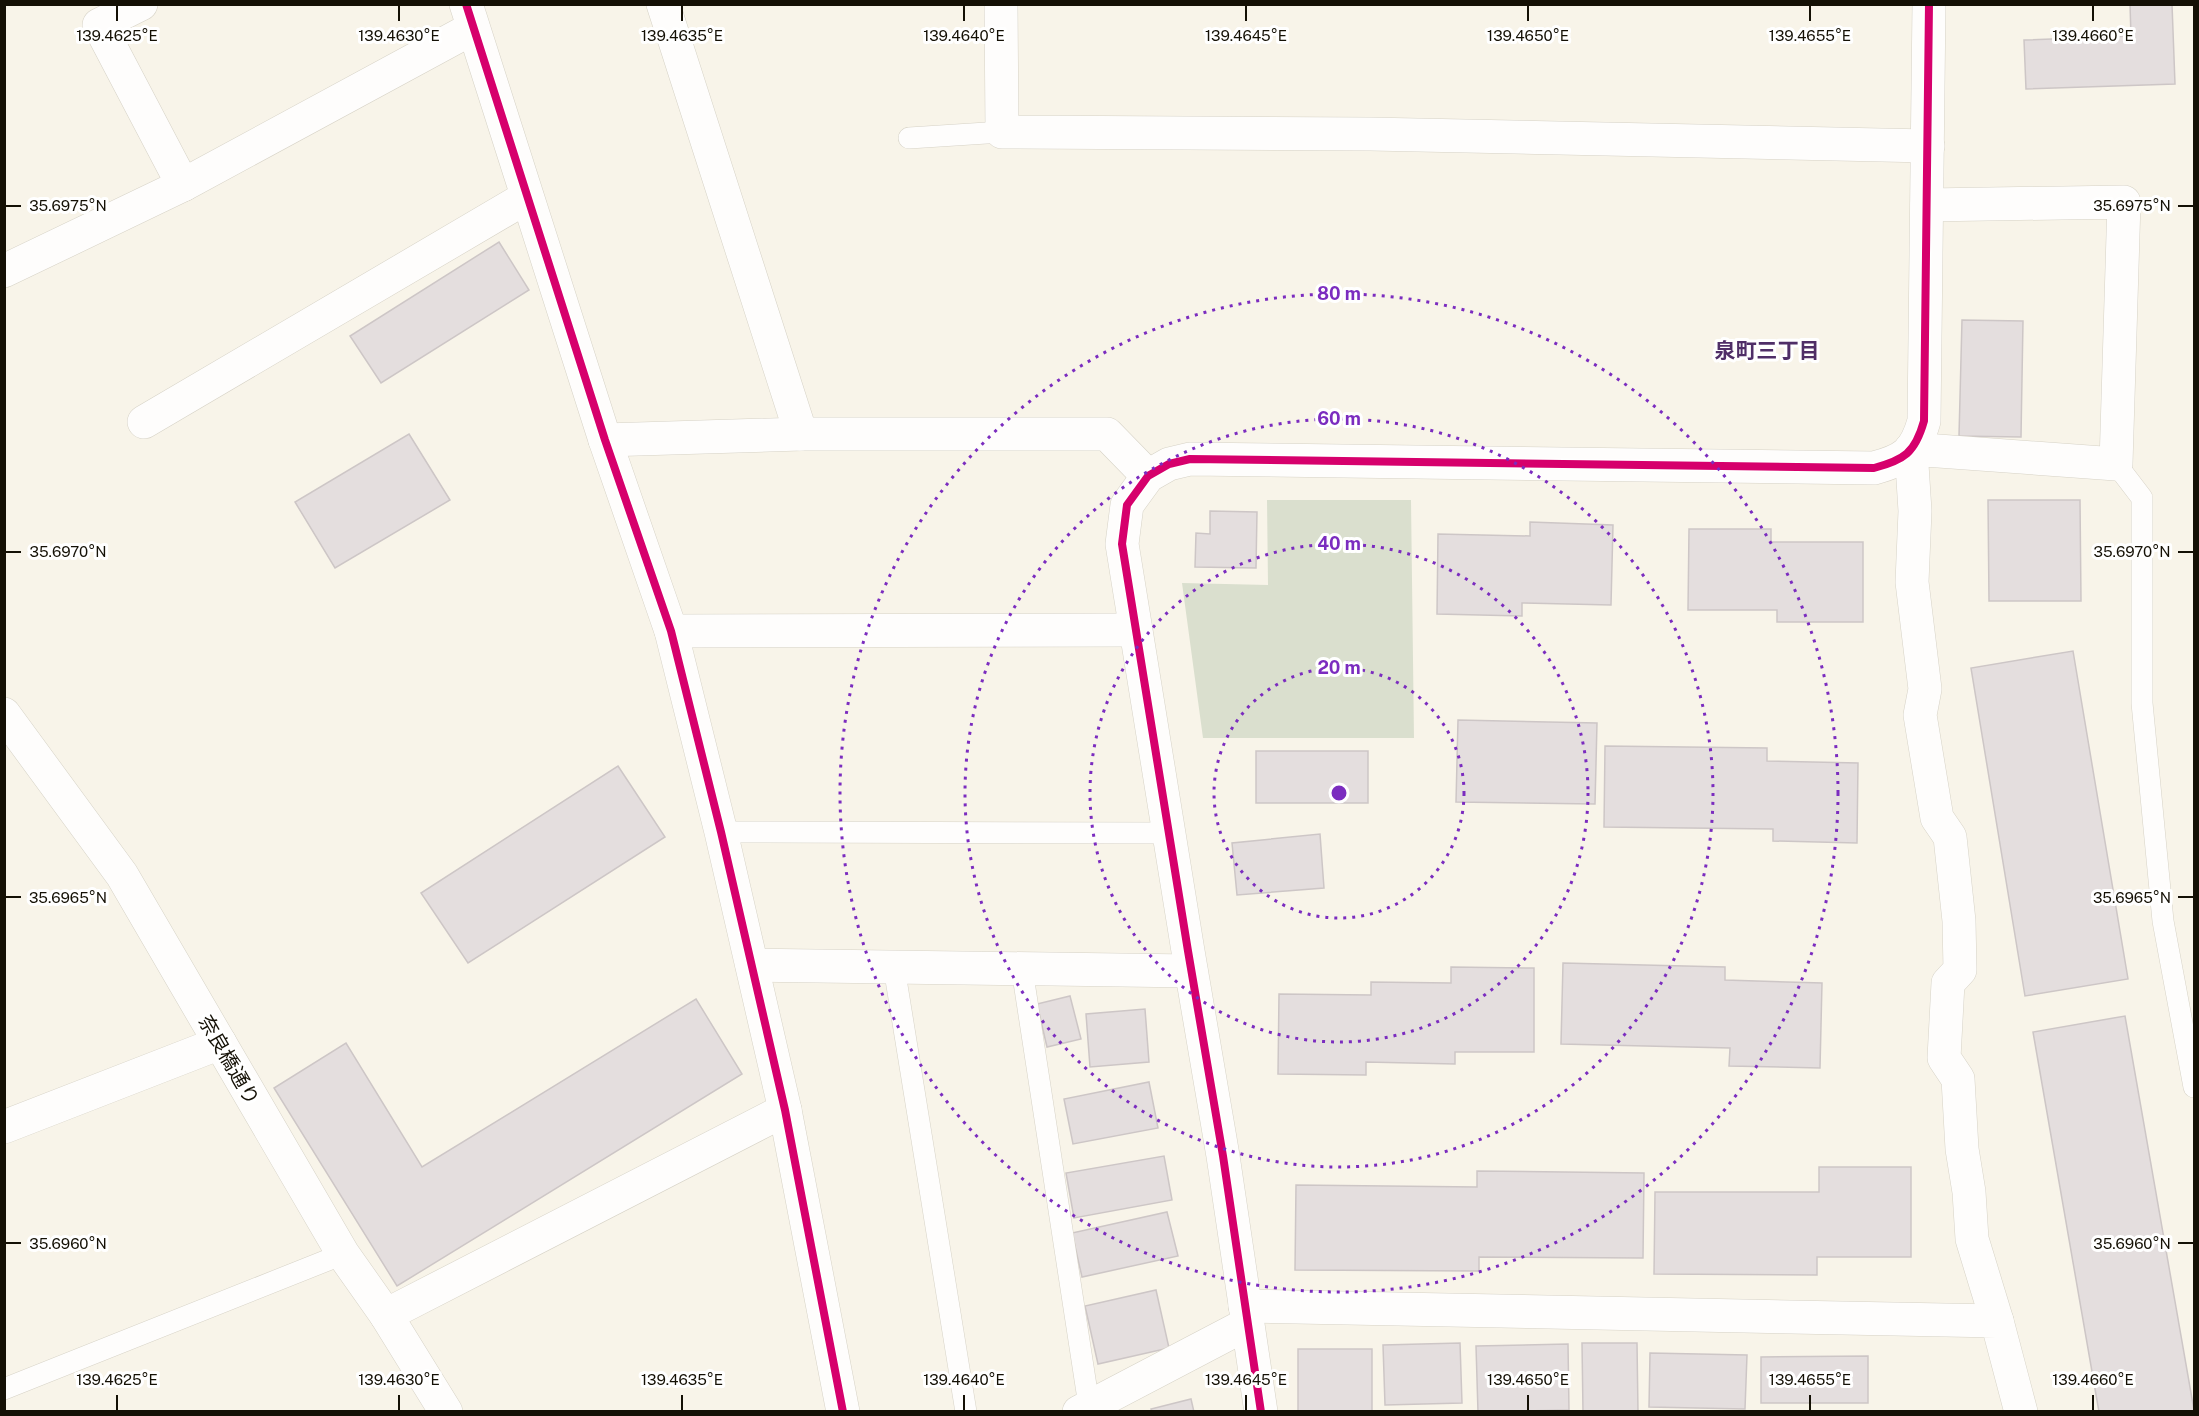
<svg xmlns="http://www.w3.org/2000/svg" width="2199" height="1416" font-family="'Public Sans','Noto Sans JP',sans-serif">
	<rect width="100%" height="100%" fill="#f8f4e9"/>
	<polygon fill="#dadfce" points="1267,500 1411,500 1414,738 1203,738 1182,583 1268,585"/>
	<g fill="#e4dede" stroke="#cdc6c6" stroke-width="1.5">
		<polygon points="2130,4 2172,4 2175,84 2026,89 2024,40 2131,36"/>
		<polygon points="499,242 529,290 381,383 350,336"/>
		<polygon points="1962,320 2023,321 2021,437 1959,436"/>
		<polygon points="409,434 450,500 335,568 295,502"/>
		<polygon points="1988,500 2080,500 2081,601 1989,601"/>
		<polygon points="1210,511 1257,512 1256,568 1195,567 1196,533 1210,534"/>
		<polygon points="1530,522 1613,525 1611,605 1522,603 1522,616 1437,614 1438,534 1530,536"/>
		<polygon points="1689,529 1771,529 1771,542 1863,542 1863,622 1777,622 1777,610 1688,610"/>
		<polygon points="2073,651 2128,979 2025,996 1971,668"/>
		<polygon points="1458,720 1597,723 1595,804 1456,802"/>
		<polygon points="1605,746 1767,748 1767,761 1858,763 1857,843 1773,841 1773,829 1604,827"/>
		<rect x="1256" y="751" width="112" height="52"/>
		<polygon points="618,766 665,837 468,963 421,893"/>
		<polygon points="1320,834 1324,888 1237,895 1232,843"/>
		<polygon points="1563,963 1725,967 1725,980 1822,983 1820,1068 1729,1066 1730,1048 1561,1044"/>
		<polygon points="1451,967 1534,968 1534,1052 1455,1052 1455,1064 1366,1062 1366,1075 1278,1074 1279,994 1371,995 1371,982 1451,983"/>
		<polygon points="1070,996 1081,1039 1047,1047 1037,1004"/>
		<polygon points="696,999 742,1074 397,1286 274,1088 346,1043 422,1167"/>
		<polygon points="1145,1009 1149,1062 1090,1067 1086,1014"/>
		<polygon points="2125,1016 2194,1410 2194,1412 2099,1412 2033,1032"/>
		<polygon points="1149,1082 1158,1128 1073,1144 1064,1099"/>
		<polygon points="1164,1156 1172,1200 1074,1218 1066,1173"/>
		<polygon points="1819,1167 1911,1167 1911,1257 1817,1257 1817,1275 1654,1274 1655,1192 1819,1192"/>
		<polygon points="1477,1171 1644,1173 1643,1258 1479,1257 1479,1271 1295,1270 1296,1185 1477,1187"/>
		<polygon points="1167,1212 1178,1256 1082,1277 1072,1233"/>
		<polygon points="1156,1290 1169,1348 1098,1364 1085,1306"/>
		<polygon points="1460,1343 1462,1403 1385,1405 1383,1345"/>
		<polygon points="1582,1343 1637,1343 1638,1412 1583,1412"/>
		<polygon points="1568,1344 1569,1410 1478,1412 1476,1346"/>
		<rect x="1298" y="1349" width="74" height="63"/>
		<polygon points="1650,1353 1747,1355 1745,1409 1649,1407"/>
		<polygon points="1868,1356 1868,1403 1761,1403 1761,1357"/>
		<polygon points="1191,1399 1194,1412 1152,1412 1151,1409"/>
	</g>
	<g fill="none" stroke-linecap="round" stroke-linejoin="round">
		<g stroke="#d6d2c6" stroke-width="22">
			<g id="service">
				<polyline points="909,138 1002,132"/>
				<polyline points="2116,464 2142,498 2142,703 2163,921 2194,1087"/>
				<polyline points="721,832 1169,833"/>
				<polyline points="894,967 966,1412"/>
				<polyline points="1022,969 1090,1412"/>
				<polyline points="4,1389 343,1254"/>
			</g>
		</g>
		<g stroke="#d6d2c6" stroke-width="34">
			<g id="minor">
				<polyline points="141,4 99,25 183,185"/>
				<polyline points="466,4 605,440 671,631 721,832 785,1110 843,1412"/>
				<polyline points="663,4 801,434"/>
				<polyline points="1001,4 1002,132 1370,134 1928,146"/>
				<polyline points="1927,205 2124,202 2116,464 1911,449 1915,511 1912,582 1925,689 1920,715 1937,818 1950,837 1959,921 1960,970 1948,983 1944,1058 1958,1079 1962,1149 1969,1192 1972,1239 1997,1321"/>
				<polyline points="4,271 183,185 473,28"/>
				<polyline points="144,422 527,197"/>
				<polyline points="605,440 801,434 1107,434 1148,476"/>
				<polyline points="671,631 1135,630"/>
				<polyline points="752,965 1191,971"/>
				<polyline points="4,1127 220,1043"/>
				<polyline points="1245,1306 1997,1321 2021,1412"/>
				<polyline points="386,1315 785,1110"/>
				<polyline points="1079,1412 1247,1324"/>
			</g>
		</g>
		<g stroke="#d6d2c6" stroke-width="34">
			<g id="tertiary">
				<polyline points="4,714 122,875 343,1254 386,1315 446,1412"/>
				<path d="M 1261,1412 L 1223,1156 L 1188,951 L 1122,544 L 1127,505 L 1148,476 L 1169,464 L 1190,459 L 1874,468 C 1904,460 1915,453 1924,421 L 1929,4"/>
			</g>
		</g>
		<use href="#service" stroke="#fefdfc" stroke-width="21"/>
		<use href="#minor" stroke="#fefdfc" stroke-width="33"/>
		<use href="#tertiary" stroke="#fefdfc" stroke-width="33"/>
		<g stroke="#fff" stroke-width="11">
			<g id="cycleway">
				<polyline points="466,4 605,440 671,631 721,832 785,1110 843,1412"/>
				<path d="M 1261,1412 L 1223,1156 L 1188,951 L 1122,544 L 1127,505 L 1148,476 L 1169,464 L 1190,459 L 1874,468 C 1904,460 1915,453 1924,421 L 1929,4"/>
			</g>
		</g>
		<use href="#cycleway" stroke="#d6006c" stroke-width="8"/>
	</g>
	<path fill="none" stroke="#141005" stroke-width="2" d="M 117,6 L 117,21M 399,6 L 399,21M 682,6 L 682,21M 964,6 L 964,21M 1246,6 L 1246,21M 1528,6 L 1528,21M 1810,6 L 1810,21M 2093,6 L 2093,21M 6,206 L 21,206M 2178,206 L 2193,206M 6,552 L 21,552M 2178,552 L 2193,552M 6,897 L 21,897M 2178,897 L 2193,897M 6,1243 L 21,1243M 2178,1243 L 2193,1243M 117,1395 L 117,1410M 399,1395 L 399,1410M 682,1395 L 682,1410M 964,1395 L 964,1410M 1246,1395 L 1246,1410M 1528,1395 L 1528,1410M 1810,1395 L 1810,1410M 2093,1395 L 2093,1410"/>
	<g fill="none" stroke="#7b2cbf" stroke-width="3" stroke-dasharray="3 6">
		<circle cx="1339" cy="793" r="125"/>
		<circle cx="1339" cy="793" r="249"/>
		<circle cx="1339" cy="793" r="374"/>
		<circle cx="1339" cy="793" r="499"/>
	</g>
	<g text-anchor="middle" stroke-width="6" stroke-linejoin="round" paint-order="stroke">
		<g font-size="20" fill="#141005" stroke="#fff">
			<text transform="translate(229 1060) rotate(60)" y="7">奈良橋通り</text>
		</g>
		<g font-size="21" font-weight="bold" fill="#4f2e67" stroke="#fff">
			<text x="1767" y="358">泉町三丁目</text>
		</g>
	</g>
	<g font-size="15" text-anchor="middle" fill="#141005" stroke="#fff" stroke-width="6" stroke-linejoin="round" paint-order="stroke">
		<text x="117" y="41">139.4625°E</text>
		<text x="399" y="41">139.4630°E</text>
		<text x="682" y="41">139.4635°E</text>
		<text x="964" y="41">139.4640°E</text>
		<text x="1246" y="41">139.4645°E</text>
		<text x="1528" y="41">139.4650°E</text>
		<text x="1810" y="41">139.4655°E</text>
		<text x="2093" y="41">139.4660°E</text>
		<text x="68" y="211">35.6975°N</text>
		<text x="2132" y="211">35.6975°N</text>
		<text x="68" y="557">35.6970°N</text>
		<text x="2132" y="557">35.6970°N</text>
		<text x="68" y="903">35.6965°N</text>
		<text x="2132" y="903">35.6965°N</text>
		<text x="68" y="1249">35.6960°N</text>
		<text x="2132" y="1249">35.6960°N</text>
		<text x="117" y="1385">139.4625°E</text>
		<text x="399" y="1385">139.4630°E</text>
		<text x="682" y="1385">139.4635°E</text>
		<text x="964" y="1385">139.4640°E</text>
		<text x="1246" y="1385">139.4645°E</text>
		<text x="1528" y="1385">139.4650°E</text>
		<text x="1810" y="1385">139.4655°E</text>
		<text x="2093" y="1385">139.4660°E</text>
	</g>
	<circle cx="1339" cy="793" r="9" fill="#7b2cbf" stroke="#fff" stroke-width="3"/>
	<g font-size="18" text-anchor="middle" font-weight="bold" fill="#7b2cbf" stroke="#fff" stroke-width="6" stroke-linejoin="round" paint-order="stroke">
		<text x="1339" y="300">80 m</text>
		<text x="1339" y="425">60 m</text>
		<text x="1339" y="550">40 m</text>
		<text x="1339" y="674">20 m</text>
	</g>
	<rect width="2199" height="1416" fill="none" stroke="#141005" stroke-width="12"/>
</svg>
